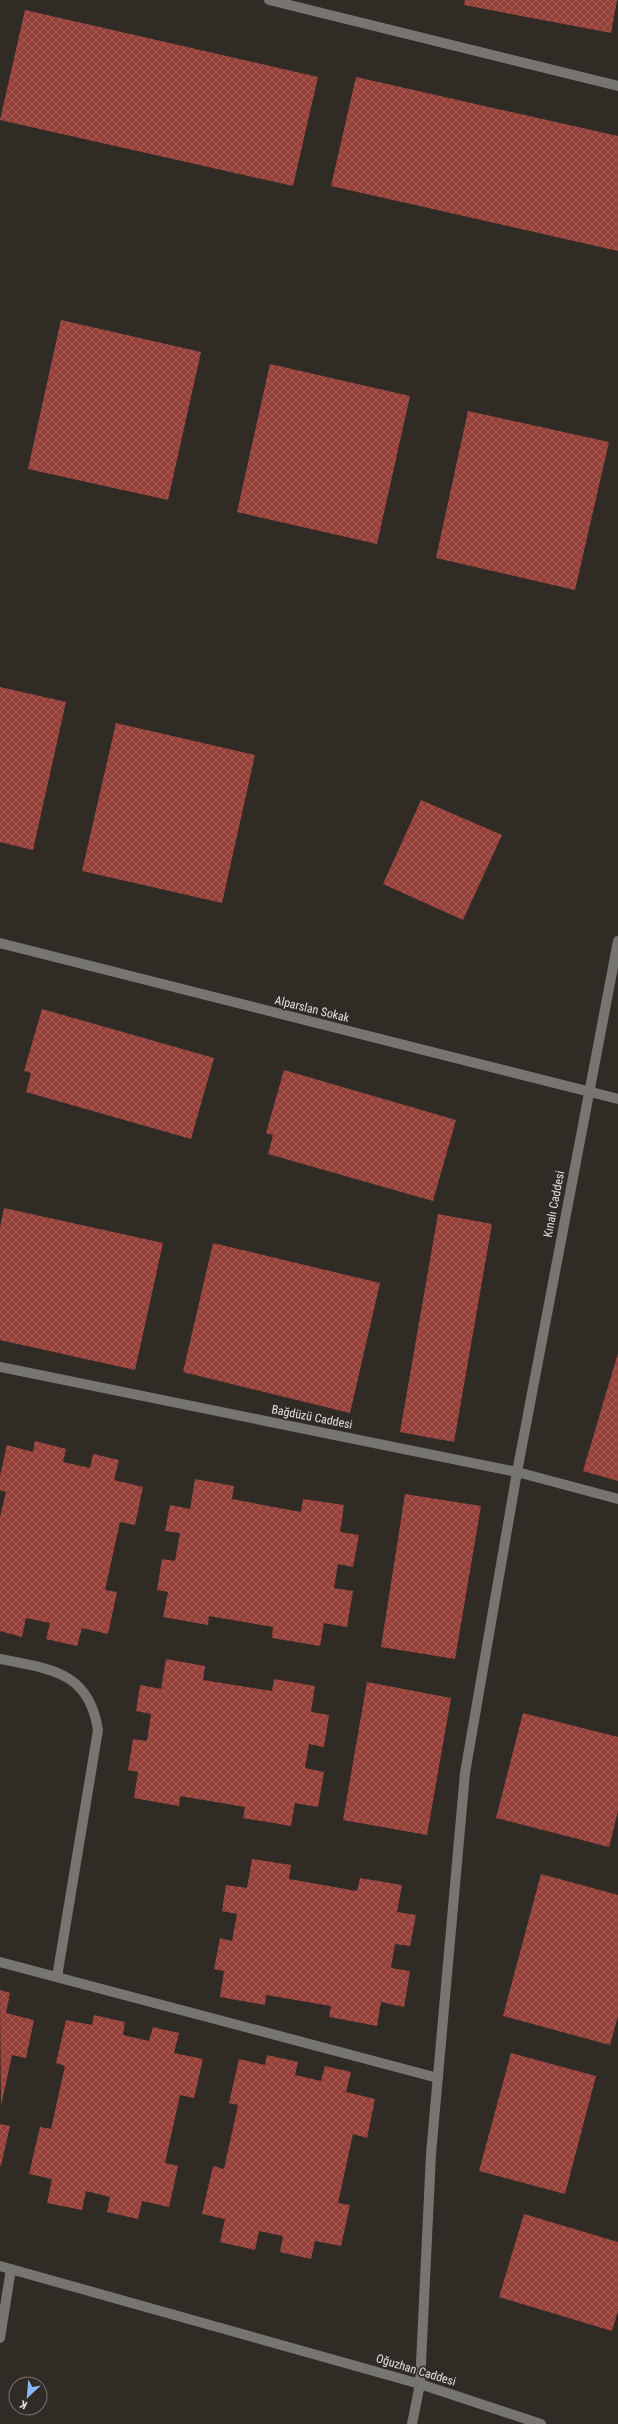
<svg xmlns="http://www.w3.org/2000/svg" width="618" height="2424" font-family="'Roboto Condensed',sans-serif">
	<defs>
		<pattern id="building-cross-hatch" width="8" height="8" patternUnits="userSpaceOnUse"><rect width="8" height="8" fill="#96403a"/><path d="M0 0l8 8M0 8l8-8" fill="none" stroke="#a55b56"/></pattern>
	</defs>
	<rect width="100%" height="100%" fill="#312b26"/>
	<g fill="url(#building-cross-hatch)">
		<polygon points="465,0 617,0 611,33 464,5"/>
		<polygon points="25,10 318,77 293,186 0,120"/>
		<polygon points="356,77 618,136 618,251 331,186"/>
		<polygon points="61,320 201,352 168,500 28,469"/>
		<polygon points="270,364 410,396 377,544 237,512"/>
		<polygon points="468,411 609,442 575,590 436,558"/>
		<polygon points="0,687 66,702 33,850 0,842"/>
		<polygon points="116,723 255,755 222,903 82,871"/>
		<polygon points="421,800 502,835 463,920 383,884"/>
		<polygon points="42,1009 214,1058 191,1139 26,1092 31,1073 24,1071"/>
		<polygon points="284,1070 456,1120 433,1201 268,1154 273,1135 266,1133"/>
		<polygon points="4,1208 163,1243 135,1370 0,1340 0,1228"/>
		<polygon points="438,1214 492,1224 454,1442 400,1432"/>
		<polygon points="213,1243 380,1283 350,1413 183,1372"/>
		<polygon points="618,1353 618,1481 583,1471"/>
		<polygon points="35,1441 66,1449 63,1462 90,1468 93,1454 119,1460 114,1480 143,1487 135,1525 120,1522 105,1590 117,1592 108,1634 82,1628 77,1646 46,1639 50,1623 26,1618 22,1637 0,1631 0,1517 6,1492 0,1490 0,1476 7,1445 33,1452"/>
		<polygon points="195,1479 234,1486 232,1499 301,1512 303,1499 344,1505 340,1532 359,1535 353,1567 338,1564 334,1588 353,1591 347,1627 324,1623 320,1646 272,1638 273,1627 209,1616 208,1625 163,1617 168,1592 157,1590 162,1559 175,1561 180,1533 165,1531 170,1505 190,1509"/>
		<polygon points="405,1494 481,1506 455,1659 381,1647"/>
		<polygon points="166,1659 205,1666 203,1680 272,1691 274,1679 315,1686 311,1712 329,1715 324,1747 309,1744 305,1768 324,1772 318,1807 295,1803 291,1826 243,1818 245,1807 180,1796 179,1806 134,1798 138,1772 128,1770 133,1739 147,1741 151,1714 136,1711 140,1685 161,1689"/>
		<polygon points="367,1682 451,1698 427,1835 343,1820"/>
		<polygon points="523,1713 618,1737 618,1811 609,1847 496,1818"/>
		<polygon points="252,1859 291,1865 289,1879 357,1891 360,1878 402,1885 397,1912 416,1915 410,1946 395,1944 391,1968 410,1971 404,2007 381,2002 377,2026 329,2017 331,2006 266,1995 265,2005 220,1997 224,1971 214,1969 220,1938 232,1941 237,1914 222,1911 226,1885 247,1888"/>
		<polygon points="541,1874 618,1895 618,2016 610,2045 503,2016"/>
		<polygon points="0,1990 10,1993 6,2013 34,2020 26,2058 12,2055 1,2106"/>
		<polygon points="94,2015 125,2022 123,2035 149,2041 153,2027 179,2033 174,2053 203,2059 194,2098 180,2095 165,2163 178,2166 169,2207 142,2201 138,2219 107,2212 110,2197 86,2191 82,2210 47,2203 52,2179 29,2174 40,2127 51,2129 65,2066 56,2063 66,2020 92,2025"/>
		<polygon points="511,2053 596,2076 565,2194 479,2171"/>
		<polygon points="267,2055 298,2062 295,2075 321,2081 325,2066 351,2072 346,2092 375,2099 367,2138 353,2134 338,2203 350,2205 341,2246 315,2241 311,2259 280,2252 283,2236 259,2231 255,2250 220,2242 225,2219 202,2214 213,2166 224,2169 238,2105 229,2103 239,2059 265,2065"/>
		<polygon points="0,2124 10,2126 1,2166 0,2166"/>
		<polygon points="524,2214 618,2242 618,2311 612,2331 499,2297"/>
	</g>
	<g fill="none" stroke-linecap="round" stroke-linejoin="round">
		<g stroke="#767572" stroke-width="10">
			<polyline points="269,0 618,86"/>
			<polyline points="0,943 618,1099"/>
			<polyline points="0,1367 517,1472 618,1499"/>
			<path d="M 0,1659 C 50,1669 89,1671 98,1730 L 57,1977"/>
			<polyline points="0,1962 438,2078"/>
			<polyline points="0,2266 420,2384 541,2424"/>
			<polyline points="0,2338 11,2269"/>
			<polyline points="412,2424 420,2384 431,2154 465,1773 517,1472 618,941"/>
		</g>
	</g>
	<g text-anchor="middle" stroke-width="3.5" stroke-linejoin="round" paint-order="stroke">
		<g font-size="12" fill="#e4e0dd" stroke="#312b26">
			<text transform="translate(312 1009) rotate(14)" y="4">Alparslan Sokak</text>
			<text transform="translate(554 1204) rotate(-79)" y="4">Kınalı Caddesi</text>
			<text transform="translate(312 1417) rotate(11)" y="4">Bağdüzü Caddesi</text>
			<text transform="translate(416 2370) rotate(17)" y="4">Oğuzhan Caddesi</text>
		</g>
	</g>
	<g transform="translate(28 2396) rotate(206)"><circle r="19" fill="#312b26" stroke="#79736f"/>
	<path d="M0-3L7 15L0 10L-7 15Z" fill="#86bbfb"/>
	<text y="-6" font-size="11" font-weight="bold" text-anchor="middle" fill="#e4e0dd">K</text>
	</g>
</svg>
